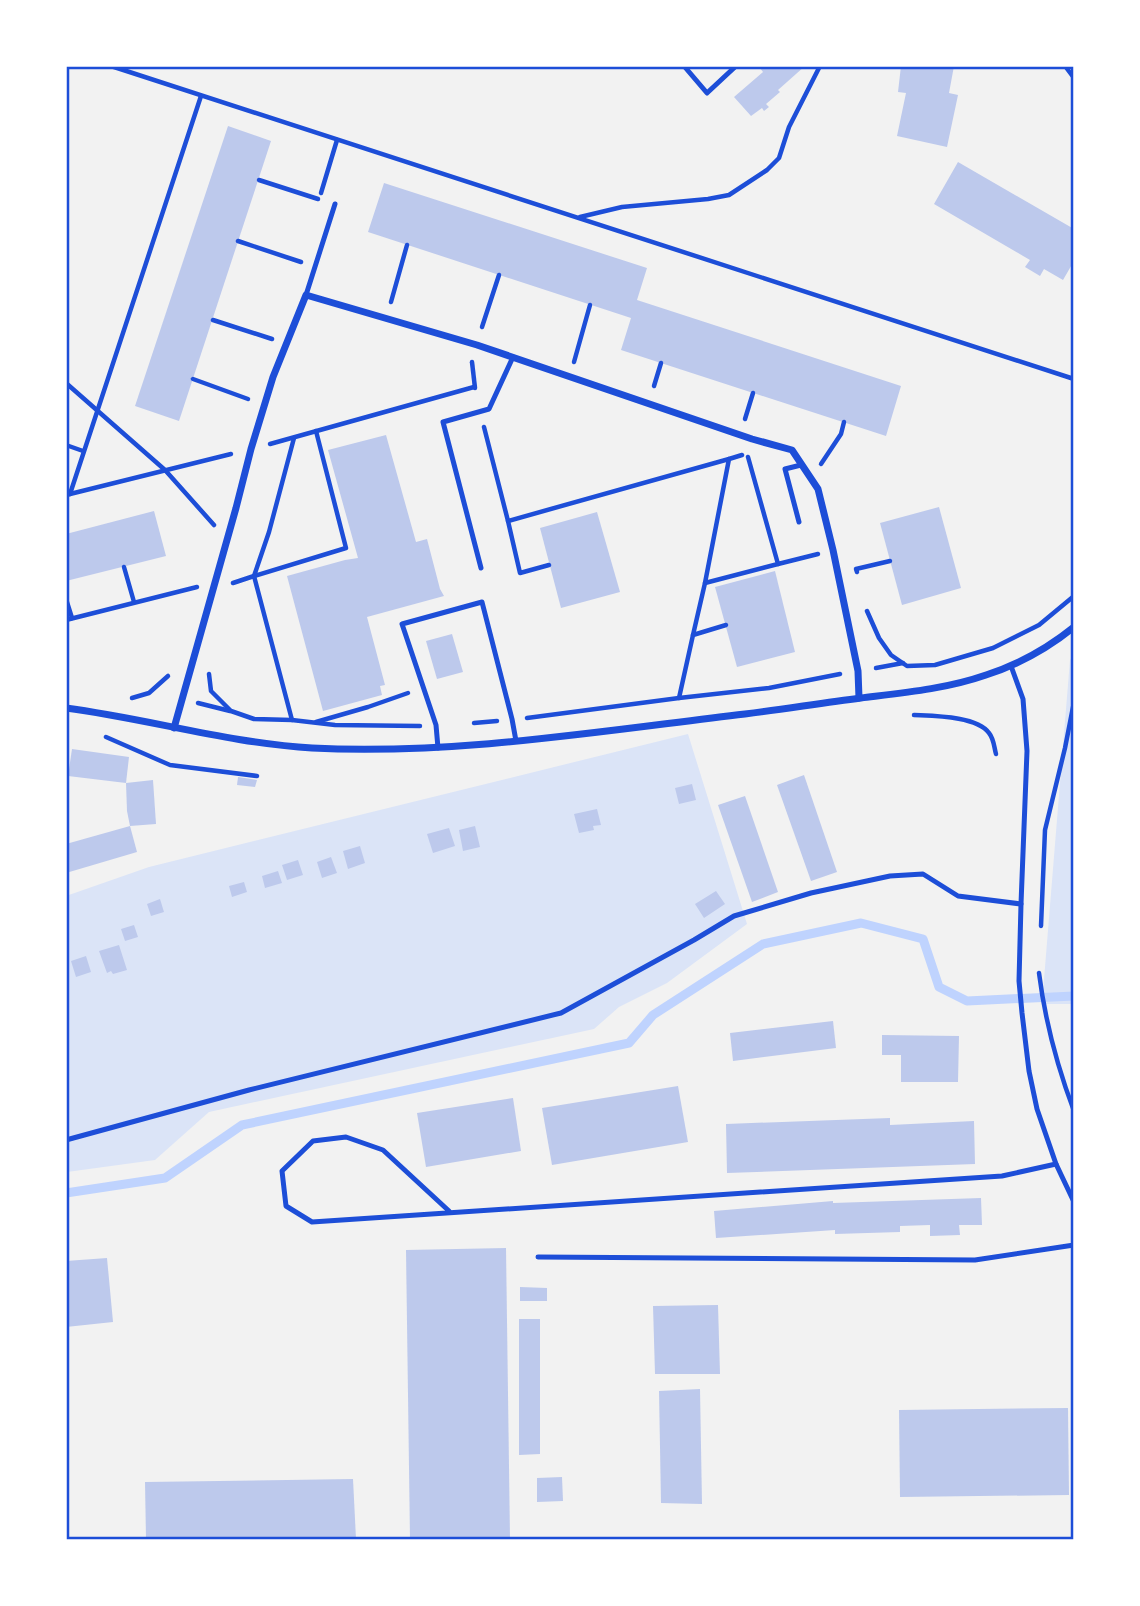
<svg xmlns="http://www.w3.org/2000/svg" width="1140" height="1606" font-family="'Alegreya Sans',sans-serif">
	<rect width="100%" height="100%" fill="#f2f2f2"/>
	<g fill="#dbe4f7">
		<polygon points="1073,656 1073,1004 1042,1004 1070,660"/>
		<polygon points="688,734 747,924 667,983 619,1007 594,1029 209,1112 155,1160 67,1172 66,896 149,867"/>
	</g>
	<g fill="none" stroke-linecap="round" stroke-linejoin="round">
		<polyline stroke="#bfd3fe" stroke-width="9" points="66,1193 165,1178 242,1125 629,1043 653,1015 763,944 861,923 923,939 939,987 967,1001 1074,996"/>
	</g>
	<g fill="#bdc9ec">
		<polygon points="761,66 805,66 778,90 780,92 766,104 769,107 764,111 762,108 751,116 734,97 763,72 760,68"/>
		<polygon points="901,66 954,66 949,93 958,95 947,147 897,136 906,93 898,92"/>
		<polygon points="228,126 271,141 179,421 135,406"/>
		<polygon points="958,162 1074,229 1074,261 1063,280 1044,269 1040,276 1025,267 1030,260 934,204"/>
		<polygon points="384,183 647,268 637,300 901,386 886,436 621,350 631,318 368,232"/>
		<polygon points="386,435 416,542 427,539 440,589 444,596 367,617 385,685 380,686 382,695 323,711 287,576 345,560 358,558 328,450"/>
		<polygon points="939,507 961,588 902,605 880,523"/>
		<polygon points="154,511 166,556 66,581 66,534"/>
		<polygon points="597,512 620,592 561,608 540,528"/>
		<polygon points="775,571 795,652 737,667 715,587"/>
		<polygon points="452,634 463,672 437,679 426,641"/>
		<polygon points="72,749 129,757 126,783 68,776"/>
		<polygon points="804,775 837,872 811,881 777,785"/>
		<polygon points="238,777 257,780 255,787 237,785"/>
		<polygon points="153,780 156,824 130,826 127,811 126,783"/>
		<polygon points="692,784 696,800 679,804 675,788"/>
		<polygon points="745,796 778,892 752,902 718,805"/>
		<polygon points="597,809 601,825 593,826 594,830 579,833 574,814"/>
		<polygon points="130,826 137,852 66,873 66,844"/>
		<polygon points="475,826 480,847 463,851 459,830"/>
		<polygon points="449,828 455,846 433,853 427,834"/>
		<polygon points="360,846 365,863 348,869 343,851"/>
		<polygon points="331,857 337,873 322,878 317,862"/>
		<polygon points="298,860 303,875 287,880 282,865"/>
		<polygon points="278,871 282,883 265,888 262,876"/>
		<polygon points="244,882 247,892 232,897 229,886"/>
		<polygon points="716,891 725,904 704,918 695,904"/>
		<polygon points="160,899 164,912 151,916 147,904"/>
		<polygon points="134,925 138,937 125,941 121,929"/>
		<polygon points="119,945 127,970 113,974 111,971 107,973 99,951"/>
		<polygon points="86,956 91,972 76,977 71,961"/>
		<polygon points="833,1021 836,1048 733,1061 730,1033"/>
		<polygon points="882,1035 959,1036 958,1082 901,1082 901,1055 882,1055"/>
		<polygon points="678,1086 688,1142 552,1165 542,1108"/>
		<polygon points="513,1098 521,1151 426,1167 417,1113"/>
		<polygon points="890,1118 890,1125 974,1121 975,1164 727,1173 726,1124"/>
		<polygon points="981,1198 982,1225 959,1225 960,1235 930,1236 930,1225 900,1226 900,1232 835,1234 835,1230 716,1238 714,1211 833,1201 833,1203"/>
		<polygon points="506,1248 510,1539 410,1539 406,1250"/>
		<polygon points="107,1258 113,1322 66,1327 66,1261"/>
		<polygon points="520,1287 547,1288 547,1301 520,1301"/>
		<polygon points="718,1305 720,1374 655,1374 653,1306"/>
		<polygon points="519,1319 540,1319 540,1454 519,1455"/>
		<polygon points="700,1389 702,1504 661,1503 659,1391"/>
		<polygon points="1068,1408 1069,1495 900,1497 899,1410"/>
		<polygon points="562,1477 563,1501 537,1502 537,1478"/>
		<polygon points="353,1479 356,1539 146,1539 145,1482"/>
	</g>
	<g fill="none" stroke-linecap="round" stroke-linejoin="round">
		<g stroke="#1d4ed8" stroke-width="4.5">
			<polyline points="111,66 1074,379"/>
			<polyline points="1065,66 1074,78"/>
			<polyline points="259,180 318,199"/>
			<polyline points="321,193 337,140"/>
			<polyline points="580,217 622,207 708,199 729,195 767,170 779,158 789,127 820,66"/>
			<polyline points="238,241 301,262"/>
			<polyline points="391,302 407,245"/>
			<polyline points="213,320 272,339"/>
			<polyline points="482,327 499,275"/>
			<polyline points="472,362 475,388"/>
			<polyline points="574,362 590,305"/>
			<polyline points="193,379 248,399"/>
			<polyline points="66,383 165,470 214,525"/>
			<polyline points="654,386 661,363"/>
			<polyline points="745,419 753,393"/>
			<polyline points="484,427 508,521"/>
			<polyline points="294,438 269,532 254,576 346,548 316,431"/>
			<polyline points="270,444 474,387"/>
			<polyline points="66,445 83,451"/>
			<polyline points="821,464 841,434 844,422"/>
			<polyline points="70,494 201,96"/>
			<polyline points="66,495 231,454"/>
			<polyline points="778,564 818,554"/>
			<polyline points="549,565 520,573 508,521 729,459"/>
			<polyline points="124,567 134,602"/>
			<polyline points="857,572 856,569 890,561"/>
			<polyline points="233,583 254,576 292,720"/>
			<polyline points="705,583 729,459 742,455"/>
			<polyline points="66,599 72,618"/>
			<polyline points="867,611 879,638 891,655 907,666 935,665 993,648 1039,625 1074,596"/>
			<polyline points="66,620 197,587"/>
			<polyline points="693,635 705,583 778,564 748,457"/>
			<polyline points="876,668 903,663"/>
			<polyline points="209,674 211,691 231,711 254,719 292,720 335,725 420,726"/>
			<polyline points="132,698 149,693 168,676"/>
			<polyline points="679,698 693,635 726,625"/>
			<polyline points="198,703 230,711"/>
			<path d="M 914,715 C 933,716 977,716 989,733 C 994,739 994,747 996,754"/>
			<polyline points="527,718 679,698 769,688 840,674"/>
			<polyline points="316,722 368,707 408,693"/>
			<polyline points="474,723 497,721"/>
			<polyline points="106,737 170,765 257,776"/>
			<polyline points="1041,926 1045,830 1065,748 1074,702"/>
			<path d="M 1039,973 C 1045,1020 1057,1066 1074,1111"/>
		</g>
		<g stroke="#1d4ed8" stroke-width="5">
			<polyline points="684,66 707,93 736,66"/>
			<polyline points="306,295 335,204"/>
			<polyline points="799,522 785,469 801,465"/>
			<polyline points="481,568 443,422 489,409 513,357"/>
			<polyline points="1011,666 1023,699 1027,751 1021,904 1019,981 1022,1013 1029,1071 1037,1109 1056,1164 1074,1202"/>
			<polyline points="438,748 436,725 402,624 482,602 512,719 516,741"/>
			<polyline points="66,1140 249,1090 561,1013 694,940 734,916 811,893 890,876 923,874 958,896 1021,904"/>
			<polyline points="449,1211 383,1150 346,1137 313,1141 282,1171 286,1206 312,1222 1002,1176 1056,1164"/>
			<polyline points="538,1257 975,1260 1074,1245"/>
		</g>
		<g stroke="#1d4ed8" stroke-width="7">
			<path d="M 66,708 C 149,719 229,743 312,748 C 457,755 601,731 745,714 C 784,709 822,703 861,698 C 902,693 946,689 986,675 C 1017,665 1048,648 1074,627"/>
			<polyline points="174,728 236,508 251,449 273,377 306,295 477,345 752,439 792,450 818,489 833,550 858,671 859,698"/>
		</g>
	</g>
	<rect width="1140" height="1606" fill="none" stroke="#ffffff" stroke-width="136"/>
	<rect x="68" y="68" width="1004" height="1470" fill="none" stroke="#1d4ed8" stroke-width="2.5"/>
</svg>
